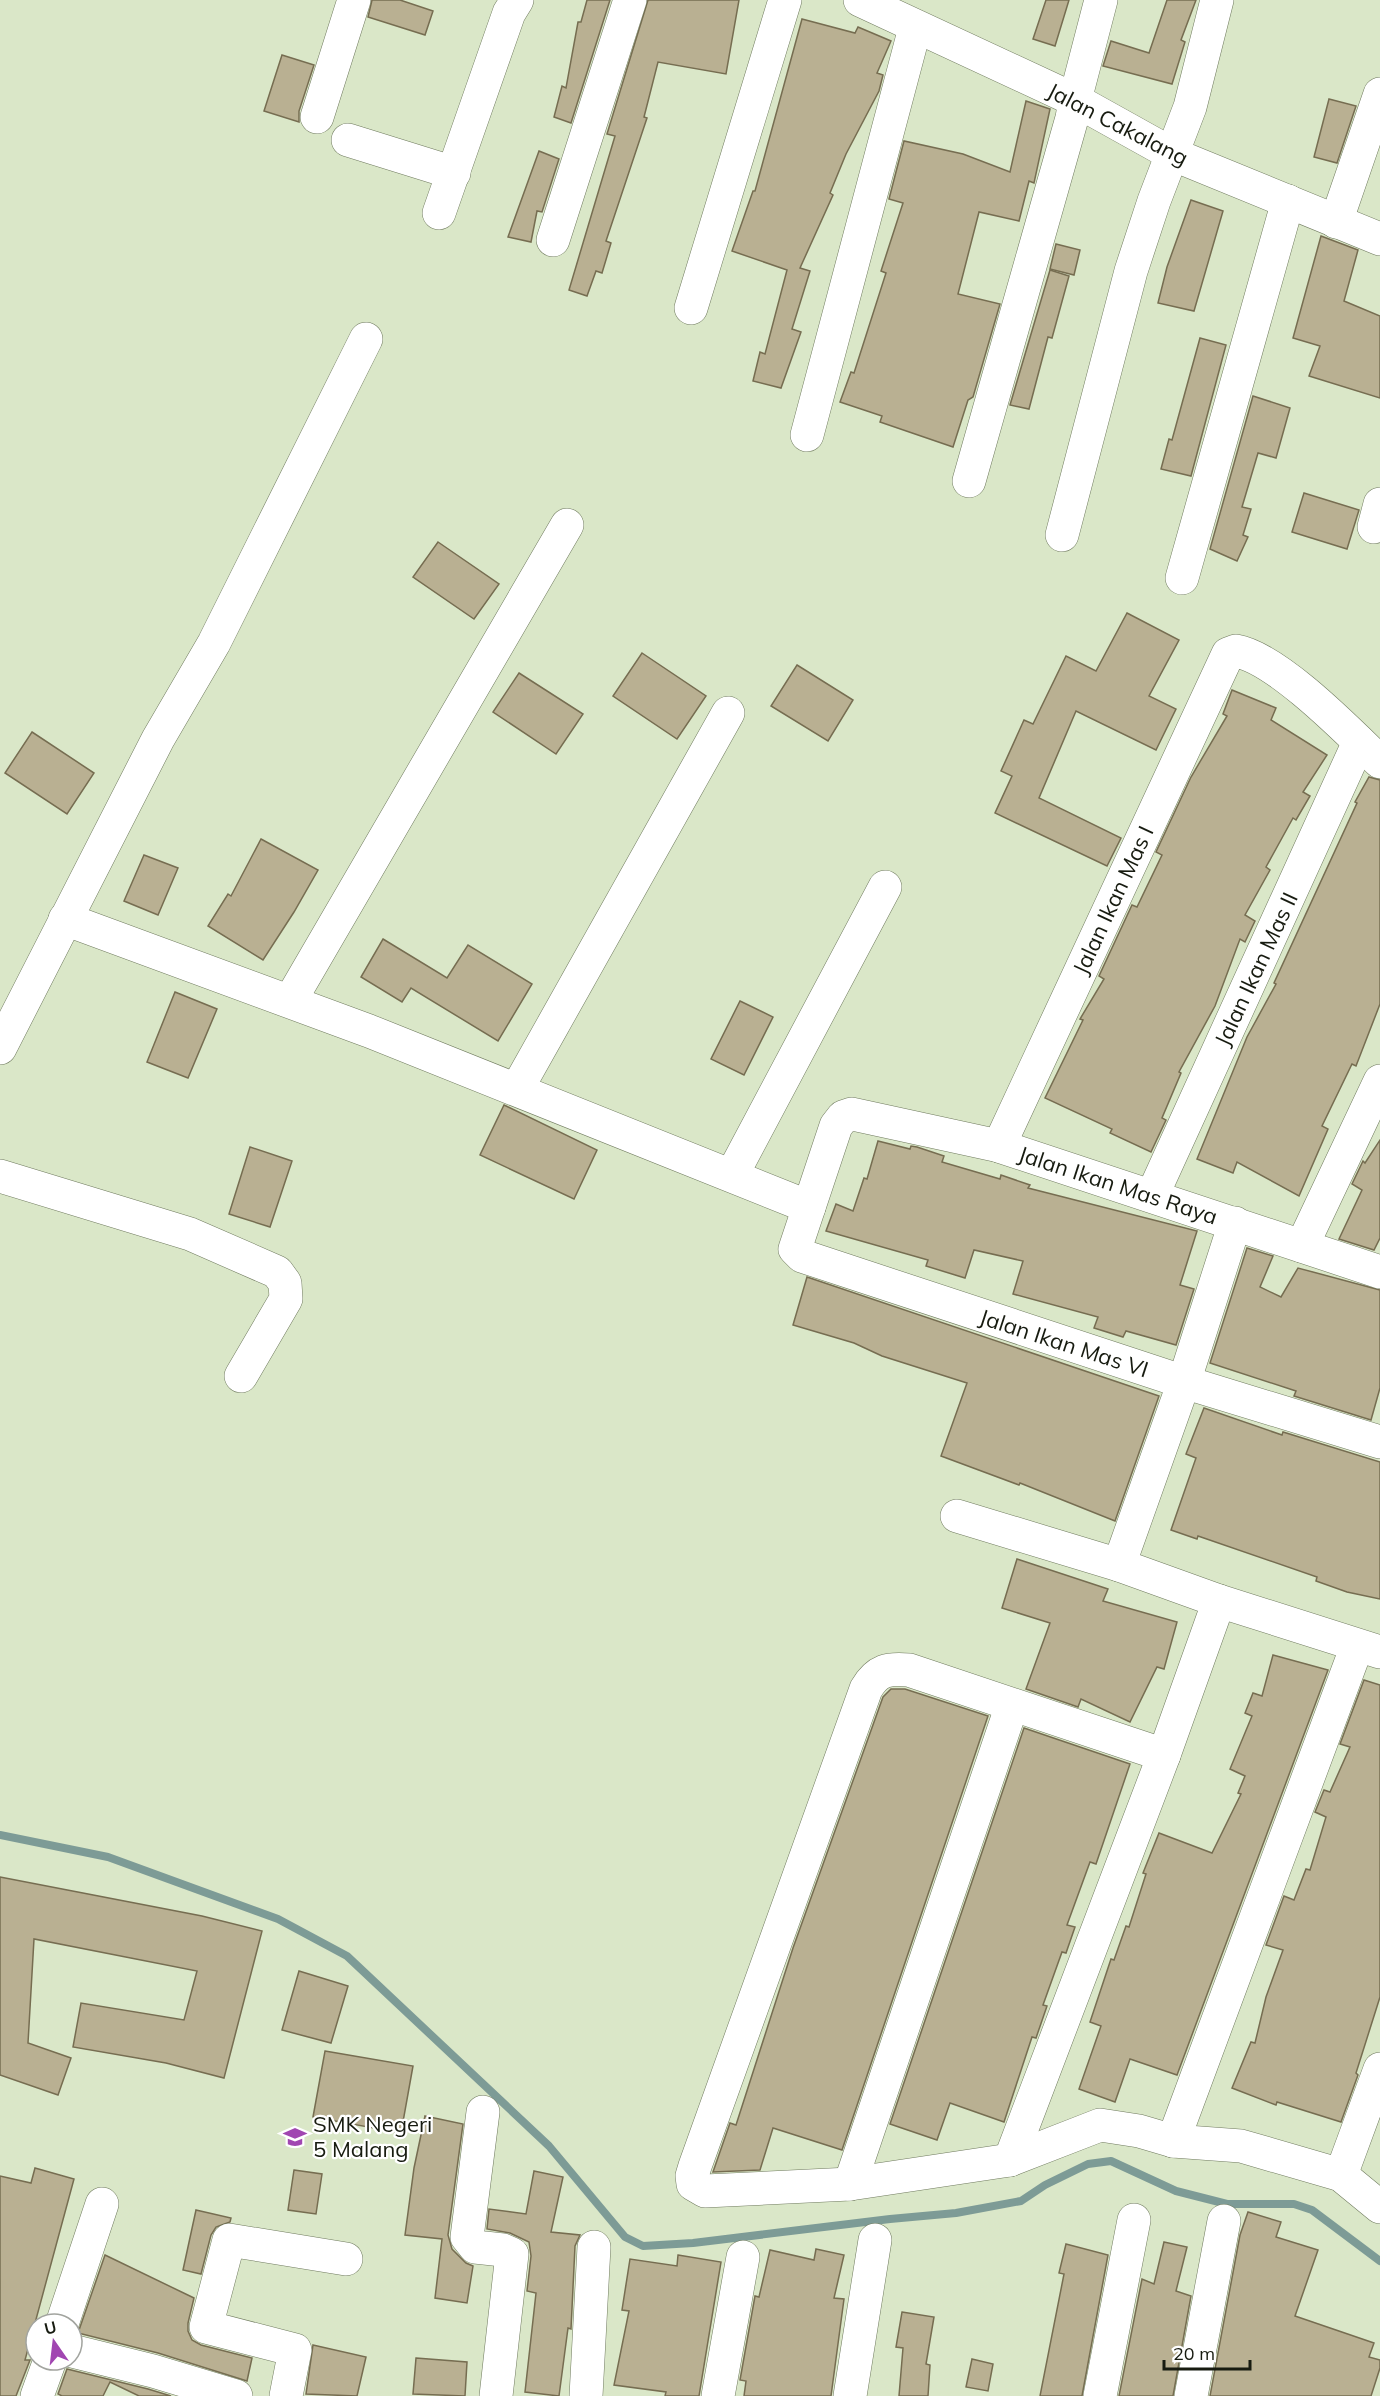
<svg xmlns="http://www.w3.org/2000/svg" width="1380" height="2396" font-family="Mulish,sans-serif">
	<rect width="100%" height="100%" fill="#dae7c8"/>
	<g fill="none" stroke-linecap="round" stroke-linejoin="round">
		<polyline stroke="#7d9b96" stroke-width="8" points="0,1835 108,1857 278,1919 347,1956 549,2146 625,2237 643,2246 693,2243 890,2219 956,2213 1021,2201 1045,2185 1088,2164 1111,2161 1176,2191 1227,2204 1294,2204 1312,2210 1380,2261"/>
	</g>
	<g fill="#b9b092" stroke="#766d51" stroke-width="1.5">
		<polygon points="372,0 400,0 433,11 425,35 368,17"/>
		<polygon points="587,0 610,0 571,123 554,117 562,86 566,88 578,22 581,22"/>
		<polygon points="648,0 739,0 726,74 658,62 644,117 647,118 606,241 611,243 602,273 596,271 587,296 569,290 615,136 607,134"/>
		<polygon points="1046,0 1069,0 1055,46 1033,39"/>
		<polygon points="1167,0 1196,0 1181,40 1185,42 1172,84 1103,66 1111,41 1149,53"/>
		<polygon points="802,19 855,33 858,27 891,41 877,73 883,75 879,91 846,154 830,193 833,195 800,268 810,271 792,329 801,332 781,388 753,381 760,352 765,354 787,270 732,251 753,191 755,191"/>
		<polygon points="282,55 314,65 299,111 299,122 264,111"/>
		<polygon points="1329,99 1356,106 1337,163 1314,157"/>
		<polygon points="1026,101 1050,109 1034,183 1029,181 1019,221 979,212 958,294 1000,304 973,397 968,400 953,447 880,422 882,416 840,402 851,372 854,373 886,273 881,271 903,203 889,199 904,141 963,154 1010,172"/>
		<polygon points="539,151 559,159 542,212 537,211 531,242 508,237"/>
		<polygon points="1191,200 1223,211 1194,311 1158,303 1167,267"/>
		<polygon points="1321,236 1358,250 1344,301 1380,316 1380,398 1309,376 1320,346 1293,338"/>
		<polygon points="1056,244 1080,250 1074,275 1050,269"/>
		<polygon points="1050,270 1069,276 1052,338 1048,337 1029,409 1010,405"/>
		<polygon points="1200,338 1226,345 1191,476 1161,469 1169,439 1172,440"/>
		<polygon points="1253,396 1290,408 1276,458 1258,453 1242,507 1251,509 1243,535 1248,537 1237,561 1210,549"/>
		<polygon points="1304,493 1359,510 1347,549 1292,532"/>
		<polygon points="438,542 499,584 474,619 413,577"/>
		<polygon points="1127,613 1179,640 1149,696 1176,709 1156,750 1076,711 1039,798 1121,838 1107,866 995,813 1012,776 1001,771 1024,720 1033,724 1066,656 1096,671"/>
		<polygon points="642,653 706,696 677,739 613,696"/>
		<polygon points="797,665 853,700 828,741 771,706"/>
		<polygon points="519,673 583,714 556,754 493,712"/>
		<polygon points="1232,690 1276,708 1271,720 1327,755 1303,792 1310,796 1296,820 1293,818 1266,867 1270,870 1245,915 1255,921 1245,942 1240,939 1215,1006 1179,1072 1181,1073 1162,1118 1166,1120 1151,1152 1110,1133 1112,1129 1045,1098 1083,1020 1080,1019 1104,979 1099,976 1132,905 1137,907 1162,855 1156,852 1191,777 1227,716 1223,714"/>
		<polygon points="32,732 94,773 67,814 5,773"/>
		<polygon points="1369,777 1380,780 1380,1004 1356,1066 1352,1064 1322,1126 1328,1129 1299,1196 1237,1162 1233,1173 1197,1159 1247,1037 1276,984 1274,983 1357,803 1355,802"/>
		<polygon points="261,839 318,870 294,912 263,960 208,926 228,894 231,896"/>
		<polygon points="144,855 178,868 158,915 124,901"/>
		<polygon points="383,939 447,978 468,945 532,984 498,1041 411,988 402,1002 361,977"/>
		<polygon points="175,992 217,1009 188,1078 147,1062"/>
		<polygon points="740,1001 773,1017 744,1075 711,1059"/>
		<polygon points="504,1105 597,1150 574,1199 480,1155"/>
		<polygon points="1380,1140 1380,1238 1374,1250 1339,1239 1362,1190 1352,1184 1363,1161 1365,1163"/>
		<polygon points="878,1141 910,1149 911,1146 917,1147 944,1156 942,1162 1000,1179 1001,1175 1030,1185 1028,1188 1197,1231 1180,1285 1194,1289 1176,1345 1126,1331 1123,1337 1094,1328 1098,1317 1013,1294 1023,1261 974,1250 965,1278 926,1266 928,1260 826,1231 836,1204 853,1211 864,1178 867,1179"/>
		<polygon points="250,1147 292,1161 270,1227 229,1214"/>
		<polygon points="1247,1248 1273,1256 1260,1287 1281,1297 1298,1268 1380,1290 1380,1388 1371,1420 1294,1396 1296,1391 1210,1363"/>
		<polygon points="807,1277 1159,1396 1115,1521 1020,1483 1019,1485 941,1456 967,1383 882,1356 854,1343 793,1325"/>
		<polygon points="1204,1408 1282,1435 1283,1432 1380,1462 1380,1599 1347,1592 1316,1581 1317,1577 1198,1536 1197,1539 1171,1530 1196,1458 1186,1454"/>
		<polygon points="1017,1559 1108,1589 1103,1601 1177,1622 1164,1669 1157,1667 1130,1722 1081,1699 1078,1707 1026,1689 1050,1623 1002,1608"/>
		<polygon points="1273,1655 1328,1670 1177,2075 1130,2059 1115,2102 1079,2089 1101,2026 1090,2022 1111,1959 1114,1960 1126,1926 1129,1927 1146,1874 1143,1873 1159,1833 1212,1853 1241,1794 1238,1793 1245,1776 1230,1769 1252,1716 1245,1713 1253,1693 1262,1696"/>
		<polygon points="1364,1680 1380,1685 1380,1997 1356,2073 1358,2075 1341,2122 1277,2102 1276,2105 1232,2088 1251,2042 1255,2043 1266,1997 1283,1950 1266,1945 1284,1896 1294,1900 1306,1869 1310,1870 1326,1817 1315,1812 1324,1790 1330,1792 1350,1747 1340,1744"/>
		<polygon points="891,1689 905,1689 988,1716 842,2150 773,2128 760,2170 713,2172 730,2123 736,2125 793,1948 883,1697"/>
		<polygon points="1024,1728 1130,1764 1096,1864 1090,1862 1067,1925 1075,1927 1066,1953 1062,1952 1043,2005 1047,2006 1036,2038 1032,2037 1004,2122 950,2103 937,2140 890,2124"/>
		<polygon points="0,1877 202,1916 262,1931 224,2078 166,2063 73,2047 81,2003 184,2020 197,1971 34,1939 28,2043 71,2058 58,2095 0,2075"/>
		<polygon points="299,1971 348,1986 331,2043 282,2030"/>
		<polygon points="325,2051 413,2066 401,2133 313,2117"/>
		<polygon points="425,2116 463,2124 448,2235 452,2249 466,2263 473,2266 467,2303 435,2298 442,2239 405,2235 414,2168"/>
		<polygon points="35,2168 74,2179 25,2360 30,2360 16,2396 0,2396 0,2176 31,2183"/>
		<polygon points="294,2170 322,2174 316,2214 288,2210"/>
		<polygon points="534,2171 563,2177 551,2232 580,2235 575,2246 571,2329 568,2328 559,2396 525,2392 536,2293 527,2291 531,2256 529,2242 510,2233 487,2229 489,2209 526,2214"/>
		<polygon points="196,2210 231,2218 230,2222 216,2227 211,2235 201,2274 183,2270"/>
		<polygon points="1248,2212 1281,2222 1276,2237 1318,2250 1295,2316 1374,2343 1369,2357 1380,2360 1380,2368 1371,2396 1210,2396 1240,2235"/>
		<polygon points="1164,2242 1187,2247 1176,2291 1191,2296 1173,2396 1119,2396 1142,2279 1154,2284"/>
		<polygon points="1066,2244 1108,2255 1082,2396 1040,2396 1064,2274 1059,2273"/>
		<polygon points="816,2249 844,2255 834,2298 844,2299 831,2396 744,2396 746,2381 740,2380 755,2296 759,2297 770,2250 814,2260"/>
		<polygon points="105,2255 194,2298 188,2323 188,2331 192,2340 201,2345 252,2358 247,2381 158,2353 78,2333"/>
		<polygon points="678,2255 721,2262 699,2396 665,2396 666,2392 614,2385 629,2311 622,2310 630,2259 677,2266"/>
		<polygon points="902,2312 934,2317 926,2364 930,2365 928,2396 899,2396 903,2348 896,2347"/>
		<polygon points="313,2345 366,2357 357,2396 306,2394"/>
		<polygon points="416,2358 467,2362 465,2396 413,2394"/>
		<polygon points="972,2359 993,2364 988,2391 966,2387"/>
		<polygon points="67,2369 148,2389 171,2396 139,2396 110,2382 103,2396 62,2396 58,2394"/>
	</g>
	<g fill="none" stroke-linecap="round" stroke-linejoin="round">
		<g stroke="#707b5f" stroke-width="34">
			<g id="minor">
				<polyline points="317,117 354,0"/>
				<polyline points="348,140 454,173"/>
				<polyline points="439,213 509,13 517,0"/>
				<polyline points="1336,222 1380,94"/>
				<polyline points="553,240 630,0"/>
				<polyline points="691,308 785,0"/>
				<polyline points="807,435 915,28"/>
				<polyline points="969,481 1072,118 1075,100 1101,0"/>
				<polyline points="1374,527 1380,504"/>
				<polyline points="1062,535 1131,271 1154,201 1190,107 1217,0"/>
				<polyline points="1182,578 1288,201"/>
				<polyline points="65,919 369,1031 809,1207"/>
				<polyline points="290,1001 567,525"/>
				<polyline points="0,1048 158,739 214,643 366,339"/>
				<polyline points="517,1089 728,713"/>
				<path d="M 999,1146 L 1228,654 L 1236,651 C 1277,658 1349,732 1380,762"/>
				<polyline points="732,1175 885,887"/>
				<polyline points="0,1176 190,1234 277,1272 285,1283 286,1299 241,1376"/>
				<polyline points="1152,1196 1359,742"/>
				<polyline points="1302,1246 1380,1081"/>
				<polyline points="1380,1272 999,1146 852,1114 843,1117 836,1126 795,1249 802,1256 1184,1382 1380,1442"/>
				<polyline points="957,1516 1119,1565 1219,1601 1380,1652"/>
				<polyline points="1119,1565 1184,1382 1235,1223"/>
				<path d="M 1164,1755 L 909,1670 C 888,1668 877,1670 866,1689 L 695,2166 L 692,2176 L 693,2184 L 705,2191 L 850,2184 L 1010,2160 L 1100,2125 L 1139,2131 L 1173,2141 L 1241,2146 L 1341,2175 L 1380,2207"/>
				<polyline points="483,2112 467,2237 475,2247 503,2250 512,2254 496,2396"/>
				<polyline points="1173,2141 1357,1646"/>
				<polyline points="1010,2160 1164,1755 1219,1601"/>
				<polyline points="1341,2175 1380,2069"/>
				<polyline points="850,2184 1012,1705"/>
				<polyline points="62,2324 102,2204"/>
				<polyline points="72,2351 153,2371 236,2396"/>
				<polyline points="37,2396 50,2360"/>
				<polyline points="286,2396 295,2350 206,2327 229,2240 346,2259"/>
				<polyline points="586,2396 594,2247"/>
				<polyline points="718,2396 743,2257"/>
				<polyline points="850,2396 875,2240"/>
				<polyline points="1100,2396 1134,2220"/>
				<polyline points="1191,2396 1224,2221"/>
			</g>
		</g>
		<g stroke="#707b5f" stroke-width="34">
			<polyline id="tertiary" points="860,0 1075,100 1172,154 1380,239"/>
		</g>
		<use href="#minor" stroke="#fff" stroke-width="33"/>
		<use href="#tertiary" stroke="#fff" stroke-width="33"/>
	</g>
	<defs>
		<g id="school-bare" transform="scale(1.8)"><path d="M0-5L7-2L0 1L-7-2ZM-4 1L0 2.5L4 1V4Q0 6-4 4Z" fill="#a146b1" stroke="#fff" stroke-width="2.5" paint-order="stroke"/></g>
	</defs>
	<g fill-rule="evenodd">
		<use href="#school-bare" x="295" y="2137"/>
	</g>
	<g text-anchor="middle" stroke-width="4.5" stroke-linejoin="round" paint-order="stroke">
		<g font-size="22" fill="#171b10" stroke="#fff">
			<text transform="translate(1118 124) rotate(27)" y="8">Jalan Cakalang</text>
			<text transform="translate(1113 900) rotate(-65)" y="8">Jalan Ikan Mas I</text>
			<text transform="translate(1256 969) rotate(-65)" y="8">Jalan Ikan Mas II</text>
			<text transform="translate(1118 1185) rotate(18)" y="8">Jalan Ikan Mas Raya</text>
			<text transform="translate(1064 1343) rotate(18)" y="8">Jalan Ikan Mas VI</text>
		</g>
		<g font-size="22" fill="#171b10" stroke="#fff" text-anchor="start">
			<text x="313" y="2132">SMK Negeri<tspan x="313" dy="25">5 Malang</tspan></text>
		</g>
	</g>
	<g transform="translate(54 2342) rotate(346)"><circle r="28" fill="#ffffff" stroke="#a2a49f" stroke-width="1.5"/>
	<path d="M0-4.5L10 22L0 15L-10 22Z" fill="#a146b1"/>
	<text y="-9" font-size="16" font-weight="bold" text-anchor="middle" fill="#171b10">U</text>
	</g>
	<path d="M1164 2360v9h86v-9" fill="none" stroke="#171b10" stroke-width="3"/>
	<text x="1173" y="2360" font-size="18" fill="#171b10" stroke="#ffffff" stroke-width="4.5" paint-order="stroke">20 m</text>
</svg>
